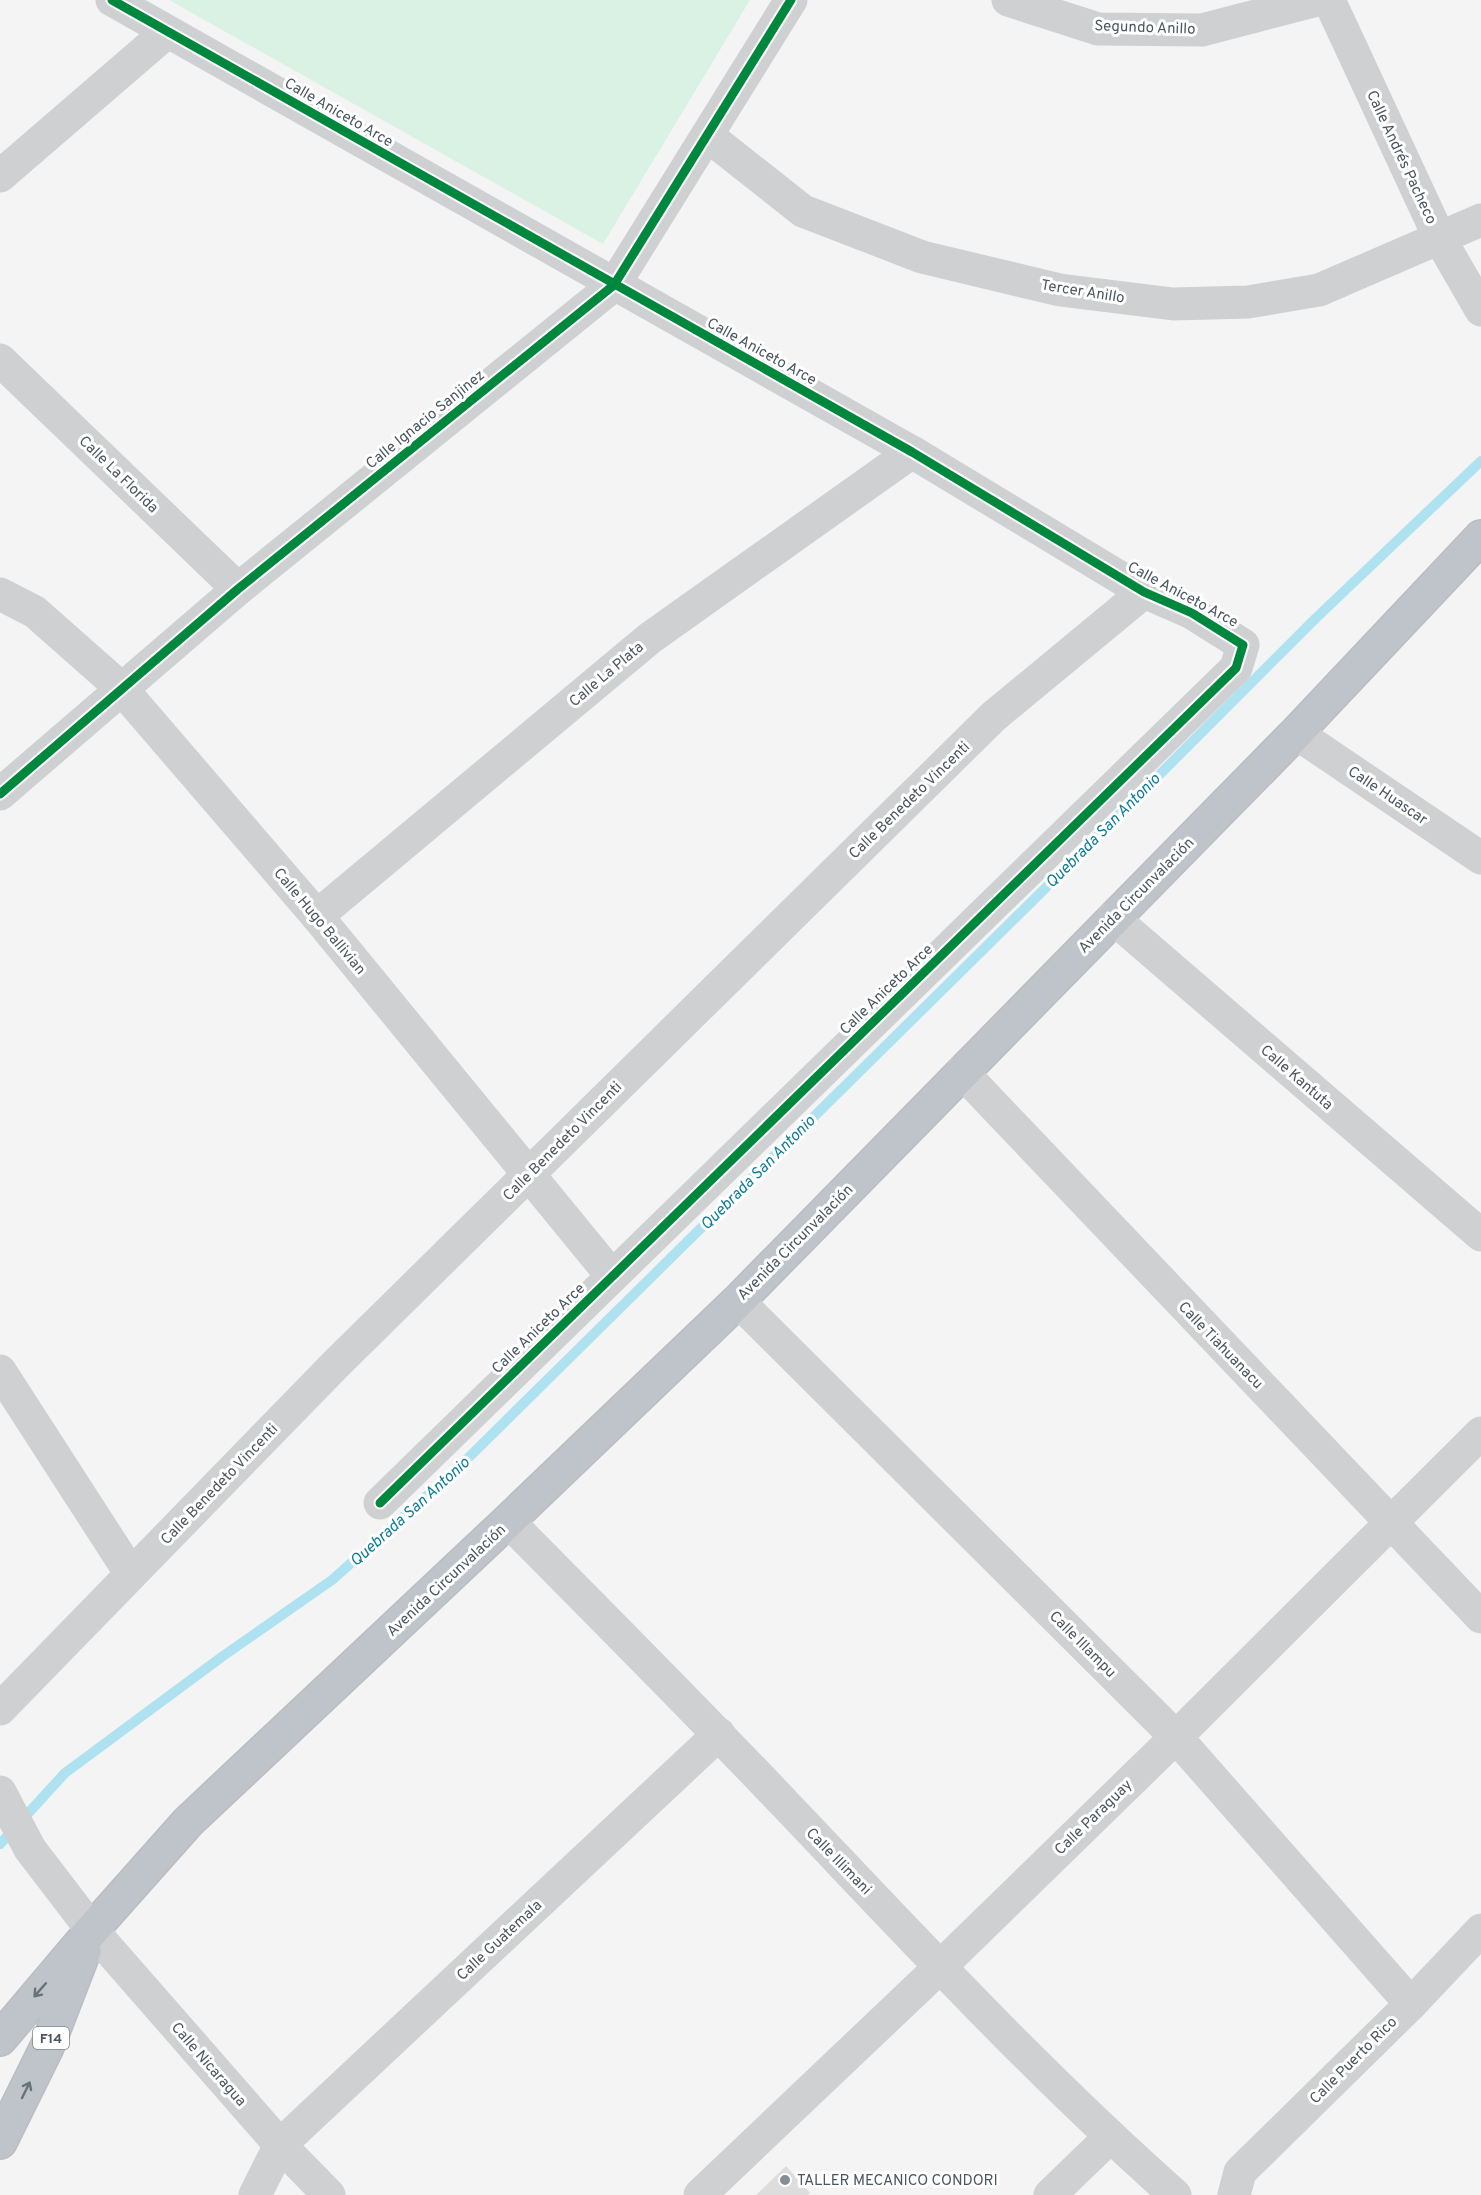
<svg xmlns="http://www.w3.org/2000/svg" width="1481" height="2195" font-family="Overpass,sans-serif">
	<rect width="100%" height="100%" fill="#f4f4f4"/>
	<polygon fill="#d9f2e3" points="169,0 750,0 603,244"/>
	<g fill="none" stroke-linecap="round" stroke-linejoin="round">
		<polyline stroke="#aee2f0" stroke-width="10" points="0,1844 65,1773 223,1656 332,1580 459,1467 1086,848 1316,618 1481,461"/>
	</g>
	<polygon fill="#ddddde" points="786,2166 810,2193 808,2195 756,2195"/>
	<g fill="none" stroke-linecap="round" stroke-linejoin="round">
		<g stroke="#b9bec3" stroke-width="36">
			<g id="highway">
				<polyline points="0,2039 92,1930 188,1822 508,1521 738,1301 1296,733 1481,537"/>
				<polyline points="0,2142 47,2047 84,1951"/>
			</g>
		</g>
		<g stroke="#ced0d2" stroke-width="33">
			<polyline points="112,0 912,452 1144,592 1192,613 1243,645 1236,668 380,1503"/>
			<polyline points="1008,0 1098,29 1202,30 1317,0"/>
			<polyline points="1329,0 1440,239 1481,310"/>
			<polyline points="708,136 803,211 922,257 1060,290 1173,304 1248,302 1319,290 1481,220"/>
			<polyline points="0,176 167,32"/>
			<polyline points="0,360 238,589"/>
			<polyline points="0,594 35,612 121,688 317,916 612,1276"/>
			<polyline points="1296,733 1481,858"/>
			<polyline points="0,794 238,589 614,285 791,0"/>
			<polyline points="317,916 650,638 912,452"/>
			<polyline points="1113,918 1481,1235"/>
			<polyline points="962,1072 1481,1617"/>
			<polyline points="738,1301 1176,1737 1411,2004"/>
			<polyline points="0,1371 131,1574"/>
			<path d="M 508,1521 C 601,1615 694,1708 785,1804 C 912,1937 1037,2073 1175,2195"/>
			<polyline points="0,1709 336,1364 994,716 1144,592"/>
			<polyline points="0,1792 30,1849 92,1930 280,2145 329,2195"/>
			<polyline points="255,2195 280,2145 719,1734"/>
			<polyline points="700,2195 940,1967 1176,1737 1481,1433"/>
			<polyline points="1050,2195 1110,2137"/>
			<polyline points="1234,2195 1240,2172 1411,2004 1481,1930"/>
		</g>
		<use href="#highway" stroke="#bec4c9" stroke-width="33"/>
		<g stroke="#fff" stroke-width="13">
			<g id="cycleway">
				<polyline points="112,0 912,452 1144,592 1192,613 1243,645 1236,668 380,1503"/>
				<polyline points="0,794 238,589 614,285 791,0"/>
			</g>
		</g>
		<use href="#cycleway" stroke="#00873e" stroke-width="9"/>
	</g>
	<defs><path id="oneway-shaft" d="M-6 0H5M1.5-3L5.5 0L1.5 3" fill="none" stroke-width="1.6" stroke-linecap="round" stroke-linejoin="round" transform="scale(1.5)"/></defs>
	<g stroke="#67727b">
		<use href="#oneway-shaft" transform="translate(40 1990) rotate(131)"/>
		<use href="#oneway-shaft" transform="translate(26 2090) rotate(-64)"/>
	</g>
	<circle fill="#868d94" stroke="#fff" stroke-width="2" cx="785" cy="2180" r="6"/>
	<g text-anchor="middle" stroke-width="6" stroke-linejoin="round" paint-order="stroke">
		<rect fill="#fff" stroke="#808990" stroke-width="1.5" x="33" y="2027" width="36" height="22" rx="4.5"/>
		<g font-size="14" font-weight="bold" fill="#4a5661">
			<text x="51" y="2043">F14</text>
		</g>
		<g font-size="15" fill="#4a5661" stroke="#fff">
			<text transform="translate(1145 27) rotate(2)" y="5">Segundo Anillo</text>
			<text transform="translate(339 112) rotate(30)" y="5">Calle Aniceto Arce</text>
			<text transform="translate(1402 157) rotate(65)" y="5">Calle Andrés Pacheco</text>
			<text transform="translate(1083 291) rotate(9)" y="5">Tercer Anillo</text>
			<text transform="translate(762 351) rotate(29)" y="5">Calle Aniceto Arce</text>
			<text transform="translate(425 419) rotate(-39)" y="5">Calle Ignacio Sanjinez</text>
			<text transform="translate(119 474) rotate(44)" y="5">Calle La Florida</text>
			<text transform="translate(1183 594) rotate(28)" y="5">Calle Aniceto Arce</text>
			<text transform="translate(606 674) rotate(-40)" y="5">Calle La Plata</text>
			<text transform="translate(1388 795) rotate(34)" y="5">Calle Huascar</text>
			<text transform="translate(909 800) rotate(-44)" y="5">Calle Benedeto Vincenti</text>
			<text transform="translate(1136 895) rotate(-45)" y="5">Avenida Circunvalación</text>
			<text transform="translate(320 921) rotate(50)" y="5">Calle Hugo Ballivian</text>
			<text transform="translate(886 989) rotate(-44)" y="5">Calle Aniceto Arce</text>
			<text transform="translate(1297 1077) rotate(41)" y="5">Calle Kantuta</text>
			<text transform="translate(562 1141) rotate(-45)" y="5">Calle Benedeto Vincenti</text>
			<text transform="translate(795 1242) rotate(-45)" y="5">Avenida Circunvalación</text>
			<text transform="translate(538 1328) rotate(-44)" y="5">Calle Aniceto Arce</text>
			<text transform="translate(1221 1345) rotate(46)" y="5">Calle Tiahuanacu</text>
			<text transform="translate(219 1484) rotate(-46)" y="5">Calle Benedeto Vincenti</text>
			<text transform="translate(446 1580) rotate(-43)" y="5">Avenida Circunvalación</text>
			<text transform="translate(1083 1644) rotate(45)" y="5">Calle Illampu</text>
			<text transform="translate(1093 1817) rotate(-44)" y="5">Calle Paraguay</text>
			<text transform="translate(839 1861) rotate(46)" y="5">Calle Illimani</text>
			<text transform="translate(499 1940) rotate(-43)" y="5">Calle Guatemala</text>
			<text transform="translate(1353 2060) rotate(-45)" y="5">Calle Puerto Rico</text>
			<text transform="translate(209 2064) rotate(49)" y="5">Calle Nicaragua</text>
		</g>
		<g font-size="15" fill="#4a5661" stroke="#fff" text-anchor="start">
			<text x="797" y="2185">TALLER MECANICO CONDORI</text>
		</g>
		<g font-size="16" font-style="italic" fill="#0c7c9b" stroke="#fff">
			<text transform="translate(1102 830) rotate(-45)" y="6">Quebrada San Antonio</text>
			<text transform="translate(757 1172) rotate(-45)" y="6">Quebrada San Antonio</text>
			<text transform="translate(409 1511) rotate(-42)" y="6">Quebrada San Antonio</text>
		</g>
	</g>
</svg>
